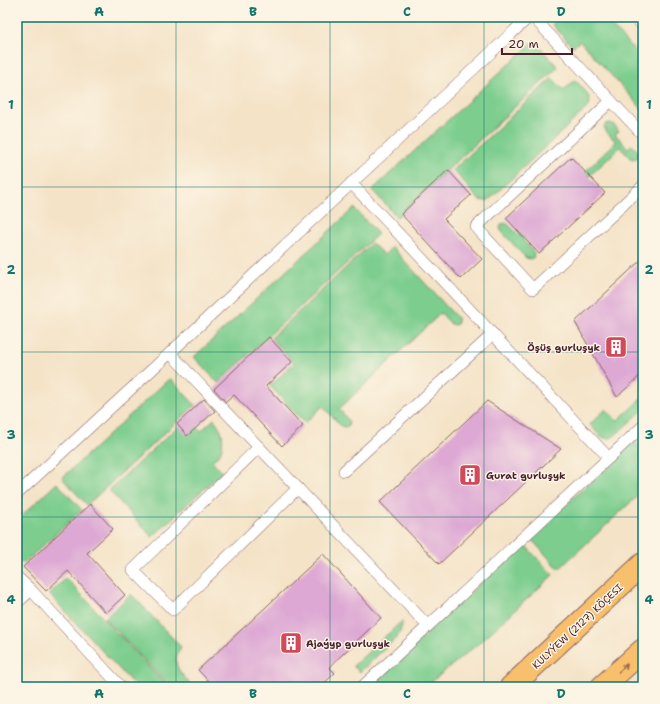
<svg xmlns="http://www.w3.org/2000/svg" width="660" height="704" font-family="'Shantell Sans',sans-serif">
	<rect width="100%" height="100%" fill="#fcf5e5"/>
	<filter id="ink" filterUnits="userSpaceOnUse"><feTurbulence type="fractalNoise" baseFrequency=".025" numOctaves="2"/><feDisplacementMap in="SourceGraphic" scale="8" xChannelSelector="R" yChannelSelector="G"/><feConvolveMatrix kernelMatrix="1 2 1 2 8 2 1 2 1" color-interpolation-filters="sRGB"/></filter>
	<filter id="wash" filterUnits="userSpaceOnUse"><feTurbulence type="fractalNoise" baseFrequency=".012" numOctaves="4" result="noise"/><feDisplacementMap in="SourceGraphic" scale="16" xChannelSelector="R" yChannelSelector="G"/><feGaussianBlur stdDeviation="0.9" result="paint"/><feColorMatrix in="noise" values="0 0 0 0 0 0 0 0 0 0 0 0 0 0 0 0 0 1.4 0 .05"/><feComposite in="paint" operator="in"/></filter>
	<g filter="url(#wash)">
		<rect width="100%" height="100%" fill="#f4e3c7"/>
		<g fill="#7ccd8e" stroke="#63765c">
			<polygon points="560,17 603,17 643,59 643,110 580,41 573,47 552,24"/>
			<polygon points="534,41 558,67 397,217 372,190"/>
			<path d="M 552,78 L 564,90 L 575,80 C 581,87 593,96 589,106 L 490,199 L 486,201 L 479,200 L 453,170 Z"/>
			<polygon points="610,123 613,124 619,131 615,134 628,148 632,145 638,151 639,155 637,158 634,159 630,158 620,147 523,240 533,251 534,254 533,258 529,259 526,258 501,231 500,228 502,224 505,223 509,225 519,235 616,142 606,131 604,127 606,124"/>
			<polygon points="354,208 378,234 218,383 194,357"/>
			<polygon points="372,243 384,255 392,247 457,318 458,321 457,324 454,325 451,324 441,313 339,409 348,420 349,423 348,426 344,427 341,426 323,406 305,423 270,386 294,363 271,338"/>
			<polygon points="170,378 195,405 87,505 62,478"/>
			<path d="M 643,397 L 643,410 L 613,437 C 603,442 596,432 590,424 L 606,409 L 617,421 Z"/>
			<path d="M 188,417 L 201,431 L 214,419 C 221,428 224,435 222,446 C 222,449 221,452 219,455 C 217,457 214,459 212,461 L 222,472 L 152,537 L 109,490 Z"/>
			<polygon points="634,441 643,451 643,491 559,569 530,538"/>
			<polygon points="57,483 82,510 23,564 17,558 17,520"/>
			<polygon points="523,543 553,575 478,644 425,687 372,687 386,672"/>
			<polygon points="66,578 167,687 136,687 49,594"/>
			<path d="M 131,594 L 181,647 C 169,665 182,674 193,687 L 169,687 L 105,618 Z"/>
			<polygon points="402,621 402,625 399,635 360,672 353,666"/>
		</g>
		<g id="blocks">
			<g fill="#dda8d4">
				<polygon points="571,157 605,193 539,254 506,218"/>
				<polygon points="448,170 471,195 444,219 482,259 461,279 401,214"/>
				<polygon points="643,258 643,373 617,397 575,322"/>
				<polygon points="269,337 292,362 266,386 303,426 282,446 234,395 226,402 214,389"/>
				<polygon points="204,399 215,411 187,436 177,424"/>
				<polygon points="487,401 561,449 439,564 380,502"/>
				<polygon points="90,504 113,529 87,553 125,595 106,613 68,571 46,591 23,567"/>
				<polygon points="323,554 381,618 329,667 335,673 320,687 214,687 198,670"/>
			</g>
		</g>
	</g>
	<g filter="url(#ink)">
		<use href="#blocks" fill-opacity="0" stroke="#866462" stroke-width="1"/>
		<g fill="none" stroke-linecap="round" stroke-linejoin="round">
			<g stroke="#866462" stroke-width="12">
				<g id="service">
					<polyline points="533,17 643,135"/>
					<polyline points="635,17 643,26"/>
					<polyline points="611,101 476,227 533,289 643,186"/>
					<polyline points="351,183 609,458"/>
					<polyline points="170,353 428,626 362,687"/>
					<polyline points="259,447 133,570 173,610 298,488"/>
					<polyline points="344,471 493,334"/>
					<polyline points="17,494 170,353 529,17"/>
					<polyline points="17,577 31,590 121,687"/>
					<polyline points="17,603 31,590"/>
					<polyline points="428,626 643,426"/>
				</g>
			</g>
			<g stroke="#866462" stroke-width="24">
				<g id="trunk">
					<polyline points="511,687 643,564"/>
					<polyline points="602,687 643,650"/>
				</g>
			</g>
			<use href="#service" stroke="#fff" stroke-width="11"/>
			<use href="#trunk" stroke="#f8bf6c" stroke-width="22"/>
		</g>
		<defs><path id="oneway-shaft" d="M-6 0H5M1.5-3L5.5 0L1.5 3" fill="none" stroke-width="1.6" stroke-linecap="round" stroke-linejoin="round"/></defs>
		<use stroke="#986748" href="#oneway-shaft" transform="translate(623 668) rotate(-42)"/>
	</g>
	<path fill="none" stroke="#0f766e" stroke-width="1" stroke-opacity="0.55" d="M 176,17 L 176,687M 330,17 L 330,687M 484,17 L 484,687M 17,187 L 643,187M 17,352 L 643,352M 17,517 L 643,517"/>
	<defs>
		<g id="building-square" transform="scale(1.15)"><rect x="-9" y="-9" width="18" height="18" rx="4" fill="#d1495b" stroke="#fcf5e5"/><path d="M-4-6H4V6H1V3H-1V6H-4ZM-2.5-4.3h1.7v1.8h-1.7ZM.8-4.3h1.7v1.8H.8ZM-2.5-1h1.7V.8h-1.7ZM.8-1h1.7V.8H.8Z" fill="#fff"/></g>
	</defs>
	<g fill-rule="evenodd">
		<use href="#building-square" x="616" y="347"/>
		<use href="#building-square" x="470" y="475"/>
		<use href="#building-square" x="291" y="643"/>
	</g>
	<g text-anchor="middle" stroke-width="3" stroke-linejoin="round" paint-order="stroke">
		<g font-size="10" font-weight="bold" fill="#4a1f2b" stroke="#fcf5e5" text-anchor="start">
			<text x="600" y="351" text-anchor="end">Öşüş gurluşyk</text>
			<text x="486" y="479">Gurat gurluşyk</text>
			<text x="306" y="647">Ajaýyp gurluşyk</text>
		</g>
		<g font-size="10" fill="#4a1f2b" stroke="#fcf5e5">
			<text transform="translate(577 626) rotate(-43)" y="4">KULYÝEW (2127) KÖÇESI</text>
		</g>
	</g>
	<rect width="660" height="704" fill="none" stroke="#fcf5e5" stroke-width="44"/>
	<path d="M502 48v6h70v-6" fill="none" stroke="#4a1f2b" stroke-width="2"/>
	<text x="508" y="48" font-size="12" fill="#4a1f2b" stroke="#fcf5e5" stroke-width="3" paint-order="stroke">20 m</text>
	<rect x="22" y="22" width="616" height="660" fill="none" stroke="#0f766e" stroke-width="1.5"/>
	<g font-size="13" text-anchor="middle" font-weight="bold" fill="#0f766e">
		<text x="99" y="16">A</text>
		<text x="253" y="16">B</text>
		<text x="407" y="16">C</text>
		<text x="561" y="16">D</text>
		<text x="11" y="109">1</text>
		<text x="649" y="109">1</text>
		<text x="11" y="274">2</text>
		<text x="649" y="274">2</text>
		<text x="11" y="439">3</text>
		<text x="649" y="439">3</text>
		<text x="11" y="604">4</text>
		<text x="649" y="604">4</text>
		<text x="99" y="698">A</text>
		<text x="253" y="698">B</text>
		<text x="407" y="698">C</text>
		<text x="561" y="698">D</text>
	</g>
</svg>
